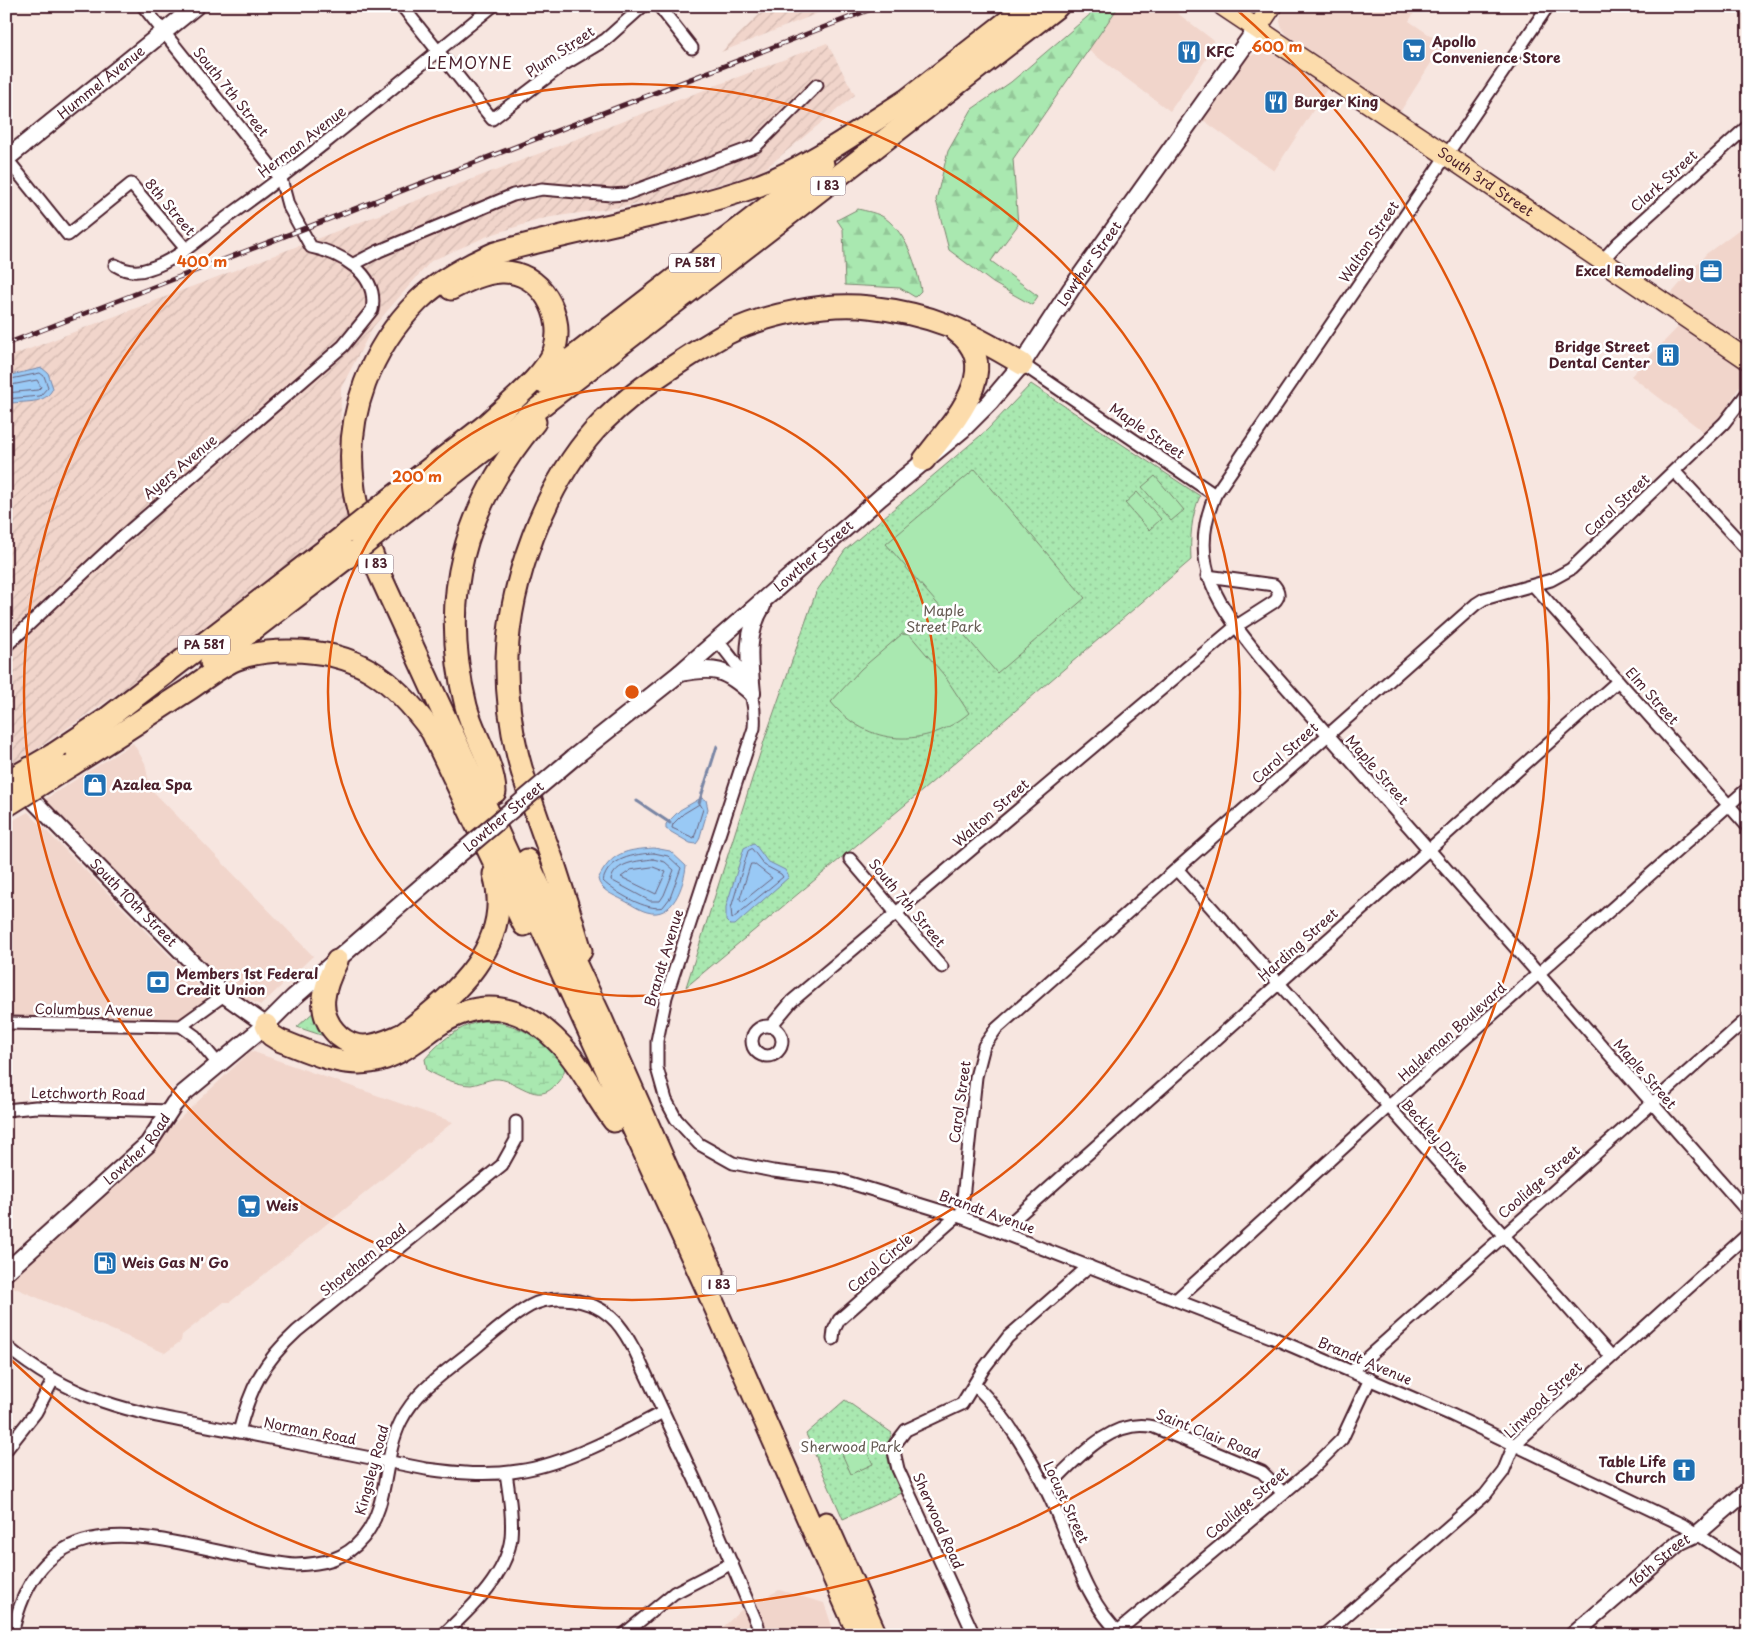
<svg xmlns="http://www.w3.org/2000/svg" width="1754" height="1641" font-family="'Playpen Sans',sans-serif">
	<defs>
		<pattern id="industrial-furrows" width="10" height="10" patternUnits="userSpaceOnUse" patternTransform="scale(1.25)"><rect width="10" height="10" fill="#f1d5cb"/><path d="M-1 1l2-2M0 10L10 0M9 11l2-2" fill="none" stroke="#d0b6ae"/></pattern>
		<pattern id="grass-dots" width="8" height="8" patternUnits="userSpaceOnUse" patternTransform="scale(1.25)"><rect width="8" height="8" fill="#a9e8b0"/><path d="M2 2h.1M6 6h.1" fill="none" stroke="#93c798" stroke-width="1.8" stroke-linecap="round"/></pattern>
		<pattern id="forest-firs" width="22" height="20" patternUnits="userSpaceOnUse" patternTransform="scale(1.25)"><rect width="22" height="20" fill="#a9e8b0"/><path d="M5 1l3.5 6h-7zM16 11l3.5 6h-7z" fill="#93c798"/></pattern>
		<pattern id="wetland-marsh" width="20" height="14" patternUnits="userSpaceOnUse" patternTransform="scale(1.25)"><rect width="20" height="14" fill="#a9e8b0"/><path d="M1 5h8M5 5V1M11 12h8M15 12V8" fill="none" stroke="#93c798"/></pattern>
	</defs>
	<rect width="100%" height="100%" fill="#f7e6e0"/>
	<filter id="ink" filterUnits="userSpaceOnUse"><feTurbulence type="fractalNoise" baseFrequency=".02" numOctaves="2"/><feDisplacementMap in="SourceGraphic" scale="10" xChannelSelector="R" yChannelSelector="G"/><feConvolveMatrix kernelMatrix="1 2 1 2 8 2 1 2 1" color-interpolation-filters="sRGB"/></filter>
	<g filter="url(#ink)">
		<g fill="#f1d5cb">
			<polygon points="1119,6 1168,6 1213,40 1212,51 1170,111 1088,50"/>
			<polygon points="1282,6 1418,6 1409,21 1443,44 1400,112 1288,36 1283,30 1280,22"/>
			<polygon points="1261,51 1273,54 1302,67 1329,86 1274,171 1203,120 1245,59"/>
			<polygon points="1741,228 1748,234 1748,348 1670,295 1706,254"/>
			<polygon points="1680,325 1748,372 1725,411 1704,432 1631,376"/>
			<polygon points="133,743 145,763 150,788 313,956 261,1005 234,994 44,800"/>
			<polygon points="28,812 210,997 175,1022 6,1016 6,824"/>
			<polygon points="251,1051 453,1122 230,1302 224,1302 182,1335 181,1341 165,1353 6,1284 6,1280 149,1153 175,1123"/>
			<polygon points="779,1590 824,1603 835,1635 715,1635 741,1610"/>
		</g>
		<g fill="url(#industrial-furrows)">
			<polygon points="768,6 836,6 721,52"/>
			<polygon points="827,43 855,95 761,172 661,201 545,218 490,235 431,261 373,327 341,388 340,460 342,486 348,520 133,683 6,770 6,358"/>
		</g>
		<g fill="url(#grass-dots)" stroke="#7a846e">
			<path d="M 1031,384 L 1200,496 C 1191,516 1190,538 1191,560 L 923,790 L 686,987 L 765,738 L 816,592 L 845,550 L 987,430 Z"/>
			<polygon points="317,1009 330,1038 297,1027"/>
			<path d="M 845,1400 L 892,1433 C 881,1455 892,1472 901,1493 L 843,1519 L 806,1434 Z"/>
		</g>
		<g fill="url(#forest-firs)" stroke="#7a846e">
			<polygon points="1100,6 1119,6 1013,159 1018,225 991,261 1038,296 1032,305 993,283 949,250 936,200 948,151 972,109 1011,82"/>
			<path d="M 858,209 C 866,211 878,213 885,218 C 907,234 917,266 921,291 L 915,297 L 900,288 L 845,285 L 843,229 L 837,220 Z"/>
		</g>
		<path fill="url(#wetland-marsh)" stroke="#7a846e" d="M 483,1021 C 518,1022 540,1038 564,1062 C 566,1071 563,1076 557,1083 C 537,1109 517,1077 494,1079 C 486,1080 479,1084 471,1085 C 458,1085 438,1077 427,1070 L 425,1059 C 440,1041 460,1025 483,1021 Z"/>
		<g fill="#a9e8b0" stroke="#7a846e">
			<polygon points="975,469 1085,598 997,673 886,544"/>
			<polygon points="1155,476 1184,510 1171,521 1142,487"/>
			<polygon points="1137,492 1161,519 1149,530 1125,503"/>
			<path d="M 902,634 L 910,635 L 944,675 L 969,713 C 926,749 867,747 831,702 L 861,669 Z"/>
			<polygon points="863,1444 873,1464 851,1474 842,1454"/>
		</g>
		<g fill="#99c9f5" stroke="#7985a4">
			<path d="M 42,368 L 48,373 L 53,388 C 45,406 24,400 6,404 L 6,376 Z"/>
			<polygon points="701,798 706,800 708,809 699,840 696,844 690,843 666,829 666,824 680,810"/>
			<polygon points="754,843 767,861 785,870 789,877 735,925 730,925 726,921 726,907 744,848"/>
			<path d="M 654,848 L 670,851 L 686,866 C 684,885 673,920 647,912 C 639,910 631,904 623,900 C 613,895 600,890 598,879 C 612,852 625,850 654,848 Z"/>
		</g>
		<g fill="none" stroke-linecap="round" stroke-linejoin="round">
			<g stroke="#6a637c" stroke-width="1">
				<polyline points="6,380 40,373 44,376 48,387 40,396 6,399"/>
				<polyline points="6,386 37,380 41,387 38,390 6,393"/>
				<polygon points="700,804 703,809 694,838 672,828 673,824 683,814"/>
				<polygon points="752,849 764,865 781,874 783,877 732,919 731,908 748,851"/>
				<path d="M 654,853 L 668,856 L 681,868 L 670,898 L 663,907 C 648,912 614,892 603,881 C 608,858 634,854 654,853 Z"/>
				<path d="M 653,859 L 665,862 L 674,870 L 664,895 L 660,901 L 650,901 L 611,880 C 615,862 638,861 653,859 Z"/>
				<polygon points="751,864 754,864 772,878 742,902 740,899"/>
				<polygon points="653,867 666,872 656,894 621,877 631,870"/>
			</g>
			<g stroke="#7985a4" stroke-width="3">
				<polyline points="637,801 670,823"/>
				<polyline points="699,803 717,746"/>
			</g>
			<g stroke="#4a1f2b" stroke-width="15">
				<g id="minor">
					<polyline points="402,6 492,119 563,65 605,40 643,6"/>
					<polyline points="659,6 692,48"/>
					<path d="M 1548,6 L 1215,495 C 1185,565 1221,609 1263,661 L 1748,1212"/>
					<polyline points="6,158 68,235 131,184 186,249"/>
					<polyline points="1602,261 1618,243 1748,126"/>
					<polyline points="354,264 379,251 513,195 542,189 611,195 626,194 756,146 817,85"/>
					<path d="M 115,265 C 125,271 137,273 148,269 C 179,260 204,234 230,215 C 321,150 406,76 493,6"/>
					<polyline points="1022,364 1215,495"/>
					<polyline points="1675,472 1748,551"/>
					<polyline points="1534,586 1748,827"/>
					<path d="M 717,640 C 741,669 757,688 754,728 L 666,997 L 657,1041 L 657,1068 L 666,1100 L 676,1119 L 699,1144 L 733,1163 L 773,1171 L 837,1179 L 961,1217 L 1271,1337 L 1452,1415 L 1683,1525 L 1748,1567"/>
					<path d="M 6,646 L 120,539 L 343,346 L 372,310 C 379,273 340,253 311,247 L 288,205 L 281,179 L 143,6"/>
					<polyline points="850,859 942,967"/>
					<polyline points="1177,869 1611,1356"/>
					<polyline points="6,1023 181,1026 224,995"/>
					<circle cx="767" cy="1041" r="15"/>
					<polyline points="181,1026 195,1036 219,1065"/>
					<path d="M 771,1026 L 792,1001 L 1235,627 L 1274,602 C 1280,597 1279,591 1274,585 L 1207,576"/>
					<polyline points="6,1110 36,1107 170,1111"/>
					<polyline points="961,1217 976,1077 984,1046 996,1029 1476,604 1484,599 1551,580 1571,569 1724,423 1748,392"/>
					<polyline points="1000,1232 1618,681"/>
					<polyline points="1177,1299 1388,1107 1748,788"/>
					<polyline points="833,1339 834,1330 839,1320 957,1216"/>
					<path d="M 6,1346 C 81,1409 148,1414 240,1432 C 302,1444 364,1457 426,1469 C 456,1473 487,1476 518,1471 C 564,1465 622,1434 663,1412"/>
					<polyline points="1352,1371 1748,1018"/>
					<path d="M 975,1385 C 1009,1419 1032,1459 1052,1502 C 1071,1545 1086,1604 1122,1635"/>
					<path d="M 239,1432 C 250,1388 263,1362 297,1331 L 502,1165 L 516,1140 L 516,1122"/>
					<polyline points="6,1450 36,1412 53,1380"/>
					<path d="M 1046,1489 C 1074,1462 1110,1417 1154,1427 L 1262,1472 L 1283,1493"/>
					<polyline points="1118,1631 1310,1471 1342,1439 1370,1379"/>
					<path d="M 12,1635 C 45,1474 189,1556 295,1565 C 322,1564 345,1560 363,1538 C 390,1505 382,1459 401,1421 C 416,1391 444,1373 470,1352 C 489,1337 508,1318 530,1306 C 554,1293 591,1299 611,1317 C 622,1326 628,1339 635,1351 L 708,1508 L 758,1626"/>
					<path d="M 443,1635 C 470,1609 506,1577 511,1538 C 513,1516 509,1494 506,1473"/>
					<polyline points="623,1635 674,1593 732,1563"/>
					<polyline points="974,1635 898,1469 893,1447 906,1430 962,1404 984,1368 1008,1337 1089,1266"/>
					<polyline points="1324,1635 1485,1495 1503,1472 1514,1445 1748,1234"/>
				</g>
			</g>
			<g stroke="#4a1f2b" stroke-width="19">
				<g id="tertiary">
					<path id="s1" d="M 20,787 L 224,995 L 266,1025"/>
					<path id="s2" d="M 1573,1635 L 1680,1542 L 1697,1534 L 1748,1490"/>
				</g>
			</g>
			<g stroke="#4a1f2b" stroke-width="20">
				<g id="secondary">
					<path id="s3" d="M 6,159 L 196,6"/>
					<path d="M 680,673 C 715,666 725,669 752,693"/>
					<path d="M 752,693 C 749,662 745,634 762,606"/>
					<path id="s4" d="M 573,758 L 680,673 L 881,497 L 963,429 L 990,402 L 1022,364 L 1071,289 L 1257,28"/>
					<path id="s5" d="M 6,1272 L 148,1144 L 174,1104 L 184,1093 L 266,1025 L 294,997 L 444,867"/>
				</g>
			</g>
			<g stroke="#4a1f2b" stroke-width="22">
				<g id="primary">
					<path id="s6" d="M 1223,6 L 1446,155 L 1748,360"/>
					<polyline points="1257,28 1272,6"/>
				</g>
			</g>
			<g stroke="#4a1f2b" stroke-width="25">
				<g id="motorway">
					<polyline points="895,109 1027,6"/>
					<path d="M 451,289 C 467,281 483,273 501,272 C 541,270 566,316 554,351 C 545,377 505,406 485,426"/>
					<polyline points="541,382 823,164"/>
					<path d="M 924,460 C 949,426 1008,368 956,331"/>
					<polyline points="389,500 495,418"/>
					<polyline points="399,516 1058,6"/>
					<polyline points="211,662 357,550"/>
					<polyline points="54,754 105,720 350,531"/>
					<path d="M 73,764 C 112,740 149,715 188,690 C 203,680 219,667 235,660 C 252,653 270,651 287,651 C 356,650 393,678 432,732 L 524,925"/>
					<path d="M 495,792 C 494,763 473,735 466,706 C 439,597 463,508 535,422"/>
					<polyline points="527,860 601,1018 713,1272"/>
					<path d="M 581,951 C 573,923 564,894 555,867 C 528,792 505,739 507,657 C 510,581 544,487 595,430 C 624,398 661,374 697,351 C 708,345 718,338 728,333 C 766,314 827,302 869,307 C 934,314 967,331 1022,364"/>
					<path d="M 337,961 C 324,987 314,1013 339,1036 C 345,1041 355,1046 364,1046 C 377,1046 389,1040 401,1035"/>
					<path d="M 266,1025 L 271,1035 L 279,1040 C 306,1051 341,1067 371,1062 C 396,1058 416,1041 437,1026 C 483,995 525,1006 562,1046 C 583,1068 595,1097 614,1121"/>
					<path d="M 403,1034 C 454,997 515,944 494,874"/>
					<polyline points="826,1523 876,1635"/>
					<path d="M 859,1635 L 715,1307 L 380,575 C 368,544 356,514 353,481 C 345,414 371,348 418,301 C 439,280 468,265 495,253 C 583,228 674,215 760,185 C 808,167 861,129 905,101"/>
				</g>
			</g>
			<use href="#minor" stroke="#fff" stroke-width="11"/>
			<use href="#tertiary" stroke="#fff" stroke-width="15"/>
			<use href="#secondary" stroke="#fff" stroke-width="16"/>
			<use href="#primary" stroke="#fcdcac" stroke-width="19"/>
			<use href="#motorway" stroke="#fcdcac" stroke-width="21"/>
			<g stroke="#4a1f2b" stroke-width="5">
				<polyline id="rail" points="6,344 879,6"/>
			</g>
			<use href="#rail" stroke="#fff" stroke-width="3" stroke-dasharray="9" stroke-linecap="butt"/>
			<g stroke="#4a1f2b" stroke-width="20" stroke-linecap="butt">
				<g id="secondary-bridge">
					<path id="s7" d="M 444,867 L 573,758"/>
				</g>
			</g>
			<g stroke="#4a1f2b" stroke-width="25" stroke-linecap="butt">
				<g id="motorway-bridge">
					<polyline points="350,531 389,500"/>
					<polyline points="357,550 399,516"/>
					<polyline points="6,782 54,754"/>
					<polyline points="6,806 73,764"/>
				</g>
			</g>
			<use href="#secondary-bridge" stroke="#fff" stroke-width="16"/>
			<use href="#motorway-bridge" stroke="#fcdcac" stroke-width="21"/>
		</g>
	</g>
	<g fill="none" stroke="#e0560e" stroke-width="2.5">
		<circle cx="632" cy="692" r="304"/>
		<circle cx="632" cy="692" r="608"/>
		<path d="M1236 9A912 912 0 1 1 10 1359"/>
	</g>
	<defs>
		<g id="supermarket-square" transform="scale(1.25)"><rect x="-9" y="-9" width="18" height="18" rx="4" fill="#1f6fb2" stroke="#fff"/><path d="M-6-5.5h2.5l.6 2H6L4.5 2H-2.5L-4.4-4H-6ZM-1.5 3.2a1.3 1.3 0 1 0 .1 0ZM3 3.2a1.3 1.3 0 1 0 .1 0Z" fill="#fff"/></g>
		<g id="restaurant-square" transform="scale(1.25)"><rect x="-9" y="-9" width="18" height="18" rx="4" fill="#1f6fb2" stroke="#fff"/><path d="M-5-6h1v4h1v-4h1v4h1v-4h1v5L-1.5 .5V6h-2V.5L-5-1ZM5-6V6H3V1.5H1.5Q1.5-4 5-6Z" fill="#fff"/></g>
		<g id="office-square" transform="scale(1.25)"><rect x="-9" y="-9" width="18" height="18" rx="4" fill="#1f6fb2" stroke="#fff"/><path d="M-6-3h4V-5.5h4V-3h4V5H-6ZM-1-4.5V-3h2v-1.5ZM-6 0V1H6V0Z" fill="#fff"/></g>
		<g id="building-square" transform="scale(1.25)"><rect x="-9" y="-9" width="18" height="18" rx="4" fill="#1f6fb2" stroke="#fff"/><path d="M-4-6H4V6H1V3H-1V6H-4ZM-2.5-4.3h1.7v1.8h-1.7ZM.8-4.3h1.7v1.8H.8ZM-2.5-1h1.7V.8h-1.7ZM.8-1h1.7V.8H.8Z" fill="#fff"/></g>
		<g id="shop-square" transform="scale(1.25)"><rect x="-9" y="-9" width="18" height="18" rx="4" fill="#1f6fb2" stroke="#fff"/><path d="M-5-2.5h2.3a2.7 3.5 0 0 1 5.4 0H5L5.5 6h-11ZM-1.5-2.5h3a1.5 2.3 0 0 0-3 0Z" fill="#fff"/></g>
		<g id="bank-square" transform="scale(1.25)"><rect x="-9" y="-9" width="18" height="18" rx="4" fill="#1f6fb2" stroke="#fff"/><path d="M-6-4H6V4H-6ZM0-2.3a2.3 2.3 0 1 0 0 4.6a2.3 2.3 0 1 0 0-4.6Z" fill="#fff"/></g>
		<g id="fuel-square" transform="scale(1.25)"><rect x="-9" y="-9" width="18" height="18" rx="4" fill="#1f6fb2" stroke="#fff"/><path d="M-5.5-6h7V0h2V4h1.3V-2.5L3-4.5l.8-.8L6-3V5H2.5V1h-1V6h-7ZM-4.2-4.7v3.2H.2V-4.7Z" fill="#fff"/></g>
		<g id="church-square" transform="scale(1.25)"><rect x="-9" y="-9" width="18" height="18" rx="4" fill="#1f6fb2" stroke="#fff"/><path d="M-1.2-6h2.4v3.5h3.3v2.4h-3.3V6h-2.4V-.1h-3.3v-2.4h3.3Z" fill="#fff"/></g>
	</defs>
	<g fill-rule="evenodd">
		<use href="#supermarket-square" x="1414" y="50"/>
		<use href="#restaurant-square" x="1189" y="52"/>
		<use href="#restaurant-square" x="1276" y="102"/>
		<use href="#office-square" x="1711" y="271"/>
		<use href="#building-square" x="1668" y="355"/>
		<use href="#shop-square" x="95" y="785"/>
		<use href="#bank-square" x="158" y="982"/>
		<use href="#supermarket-square" x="249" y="1206"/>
		<use href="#fuel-square" x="105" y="1263"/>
		<use href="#church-square" x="1684" y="1470"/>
	</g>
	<g text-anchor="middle" stroke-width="5" stroke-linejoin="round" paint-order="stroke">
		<g fill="#fff" stroke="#80626b" stroke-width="1">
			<rect x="810.5" y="176.5" width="35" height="19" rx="4"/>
			<rect x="669" y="253.5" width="52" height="19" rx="4"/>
			<rect x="358.5" y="554.5" width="35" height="19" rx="4"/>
			<rect x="178" y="635.5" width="52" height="19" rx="4"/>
			<rect x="701.5" y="1275.5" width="35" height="19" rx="4"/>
		</g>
		<g font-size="12" font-weight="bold" fill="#4a1f2b">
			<text x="828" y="190">I 83</text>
			<text x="695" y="267">PA 581</text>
			<text x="376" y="568">I 83</text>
			<text x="204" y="649">PA 581</text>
			<text x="719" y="1289">I 83</text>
		</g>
		<g font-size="14" font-weight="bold" fill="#4a1f2b" stroke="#fff" text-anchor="start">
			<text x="1432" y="47">Apollo<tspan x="1432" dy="16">Convenience Store</tspan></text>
			<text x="1206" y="57">KFC</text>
			<text x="1294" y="107">Burger King</text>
			<text x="1694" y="276" text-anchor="end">Excel Remodeling</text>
			<text x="1650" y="352" text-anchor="end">Bridge Street<tspan x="1650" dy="16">Dental Center</tspan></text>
			<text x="112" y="790">Azalea Spa</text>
			<text x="176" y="979">Members 1st Federal<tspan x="176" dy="16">Credit Union</tspan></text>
			<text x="266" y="1211">Weis</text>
			<text x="122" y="1268">Weis Gas N' Go</text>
			<text x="1666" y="1467" text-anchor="end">Table Life<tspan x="1666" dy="16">Church</tspan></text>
		</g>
		<g font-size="14" fill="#4a1f2b" stroke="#fff">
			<text transform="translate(560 52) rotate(-34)" y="5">Plum Street</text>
			<text dy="5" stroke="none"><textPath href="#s3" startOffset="122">Hummel Avenue</textPath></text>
			<text transform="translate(231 92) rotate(51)" y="5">South 7th Street</text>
			<text transform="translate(302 142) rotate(-38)" y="5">Herman Avenue</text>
			<text transform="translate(1664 181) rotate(-42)" y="5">Clark Street</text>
			<text dy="5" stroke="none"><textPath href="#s6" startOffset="316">South 3rd Street</textPath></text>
			<text transform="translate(170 207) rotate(50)" y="5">8th Street</text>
			<text transform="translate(1369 242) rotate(-56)" y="5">Walton Street</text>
			<text dy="5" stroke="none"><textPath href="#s4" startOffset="719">Lowther Street</textPath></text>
			<text transform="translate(1147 431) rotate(34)" y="5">Maple Street</text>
			<text transform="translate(180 467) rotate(-40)" y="5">Ayers Avenue</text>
			<text transform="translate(1617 505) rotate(-43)" y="5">Carol Street</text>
			<text dy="5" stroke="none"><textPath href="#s4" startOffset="314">Lowther Street</textPath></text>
			<text transform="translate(1652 696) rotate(48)" y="5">Elm Street</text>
			<text transform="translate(1285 753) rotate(-42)" y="5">Carol Street</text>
			<text transform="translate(1377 770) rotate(49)" y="5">Maple Street</text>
			<text transform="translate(991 813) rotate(-41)" y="5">Walton Street</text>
			<text dy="5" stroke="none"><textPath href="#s7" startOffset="78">Lowther Street</textPath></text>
			<text dy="5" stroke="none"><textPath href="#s1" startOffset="162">South 10th Street</textPath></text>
			<text transform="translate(907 903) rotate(50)" y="5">South 7th Street</text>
			<text transform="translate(1298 945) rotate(-42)" y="5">Harding Street</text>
			<text transform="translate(664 958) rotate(-73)" y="5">Brandt Avenue</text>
			<text transform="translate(94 1010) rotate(1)" y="5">Columbus Avenue</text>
			<text transform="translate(1452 1032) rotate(-42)" y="5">Haldeman Boulevard</text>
			<text transform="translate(1645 1074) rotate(49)" y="5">Maple Street</text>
			<text transform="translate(88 1094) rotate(1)" y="5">Letchworth Road</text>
			<text transform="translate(960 1102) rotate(-82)" y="5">Carol Street</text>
			<text transform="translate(1435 1136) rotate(48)" y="5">Beckley Drive</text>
			<text dy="5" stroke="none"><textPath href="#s5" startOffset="180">Lowther Road</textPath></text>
			<text transform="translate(1539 1182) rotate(-41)" y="5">Coolidge Street</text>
			<text transform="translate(987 1212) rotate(20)" y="5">Brandt Avenue</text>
			<text transform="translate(363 1260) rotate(-39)" y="5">Shoreham Road</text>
			<text transform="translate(880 1263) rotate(-41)" y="5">Carol Circle</text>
			<text transform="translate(1365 1361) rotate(23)" y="5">Brandt Avenue</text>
			<text transform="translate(1543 1400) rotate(-44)" y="5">Linwood Street</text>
			<text transform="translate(310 1431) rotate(11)" y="5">Norman Road</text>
			<text transform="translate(1208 1434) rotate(22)" y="5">Saint Clair Road</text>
			<text transform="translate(372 1470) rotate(-75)" y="5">Kingsley Road</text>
			<text transform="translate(1066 1502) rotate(65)" y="5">Locust Street</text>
			<text transform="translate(1247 1503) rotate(-40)" y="5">Coolidge Street</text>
			<text transform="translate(938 1521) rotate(66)" y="5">Sherwood Road</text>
			<text dy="5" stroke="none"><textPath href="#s2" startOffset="114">16th Street</textPath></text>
		</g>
		<g font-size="14" fill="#665b53" stroke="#fff">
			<text x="944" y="616">Maple<tspan x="944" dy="16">Street Park</tspan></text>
			<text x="851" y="1452">Sherwood Park</text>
		</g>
		<g font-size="16" letter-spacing="1" fill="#4a1f2b" stroke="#fff">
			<text x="470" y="69">LEMOYNE</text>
		</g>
	</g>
	<circle cx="632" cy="692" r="8" fill="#e0560e" stroke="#fff" stroke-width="2.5"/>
	<g font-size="15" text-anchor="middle" font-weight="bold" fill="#e0560e" stroke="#fff" stroke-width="5" stroke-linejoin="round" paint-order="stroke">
		<text x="1277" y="52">600 m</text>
		<text x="202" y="267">400 m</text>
		<text x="417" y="482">200 m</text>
	</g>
	<rect width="1754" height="1641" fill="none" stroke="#fff" stroke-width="25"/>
	<rect x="12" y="12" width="1729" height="1616" fill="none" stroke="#4a1f2b" stroke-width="2" filter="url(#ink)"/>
</svg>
